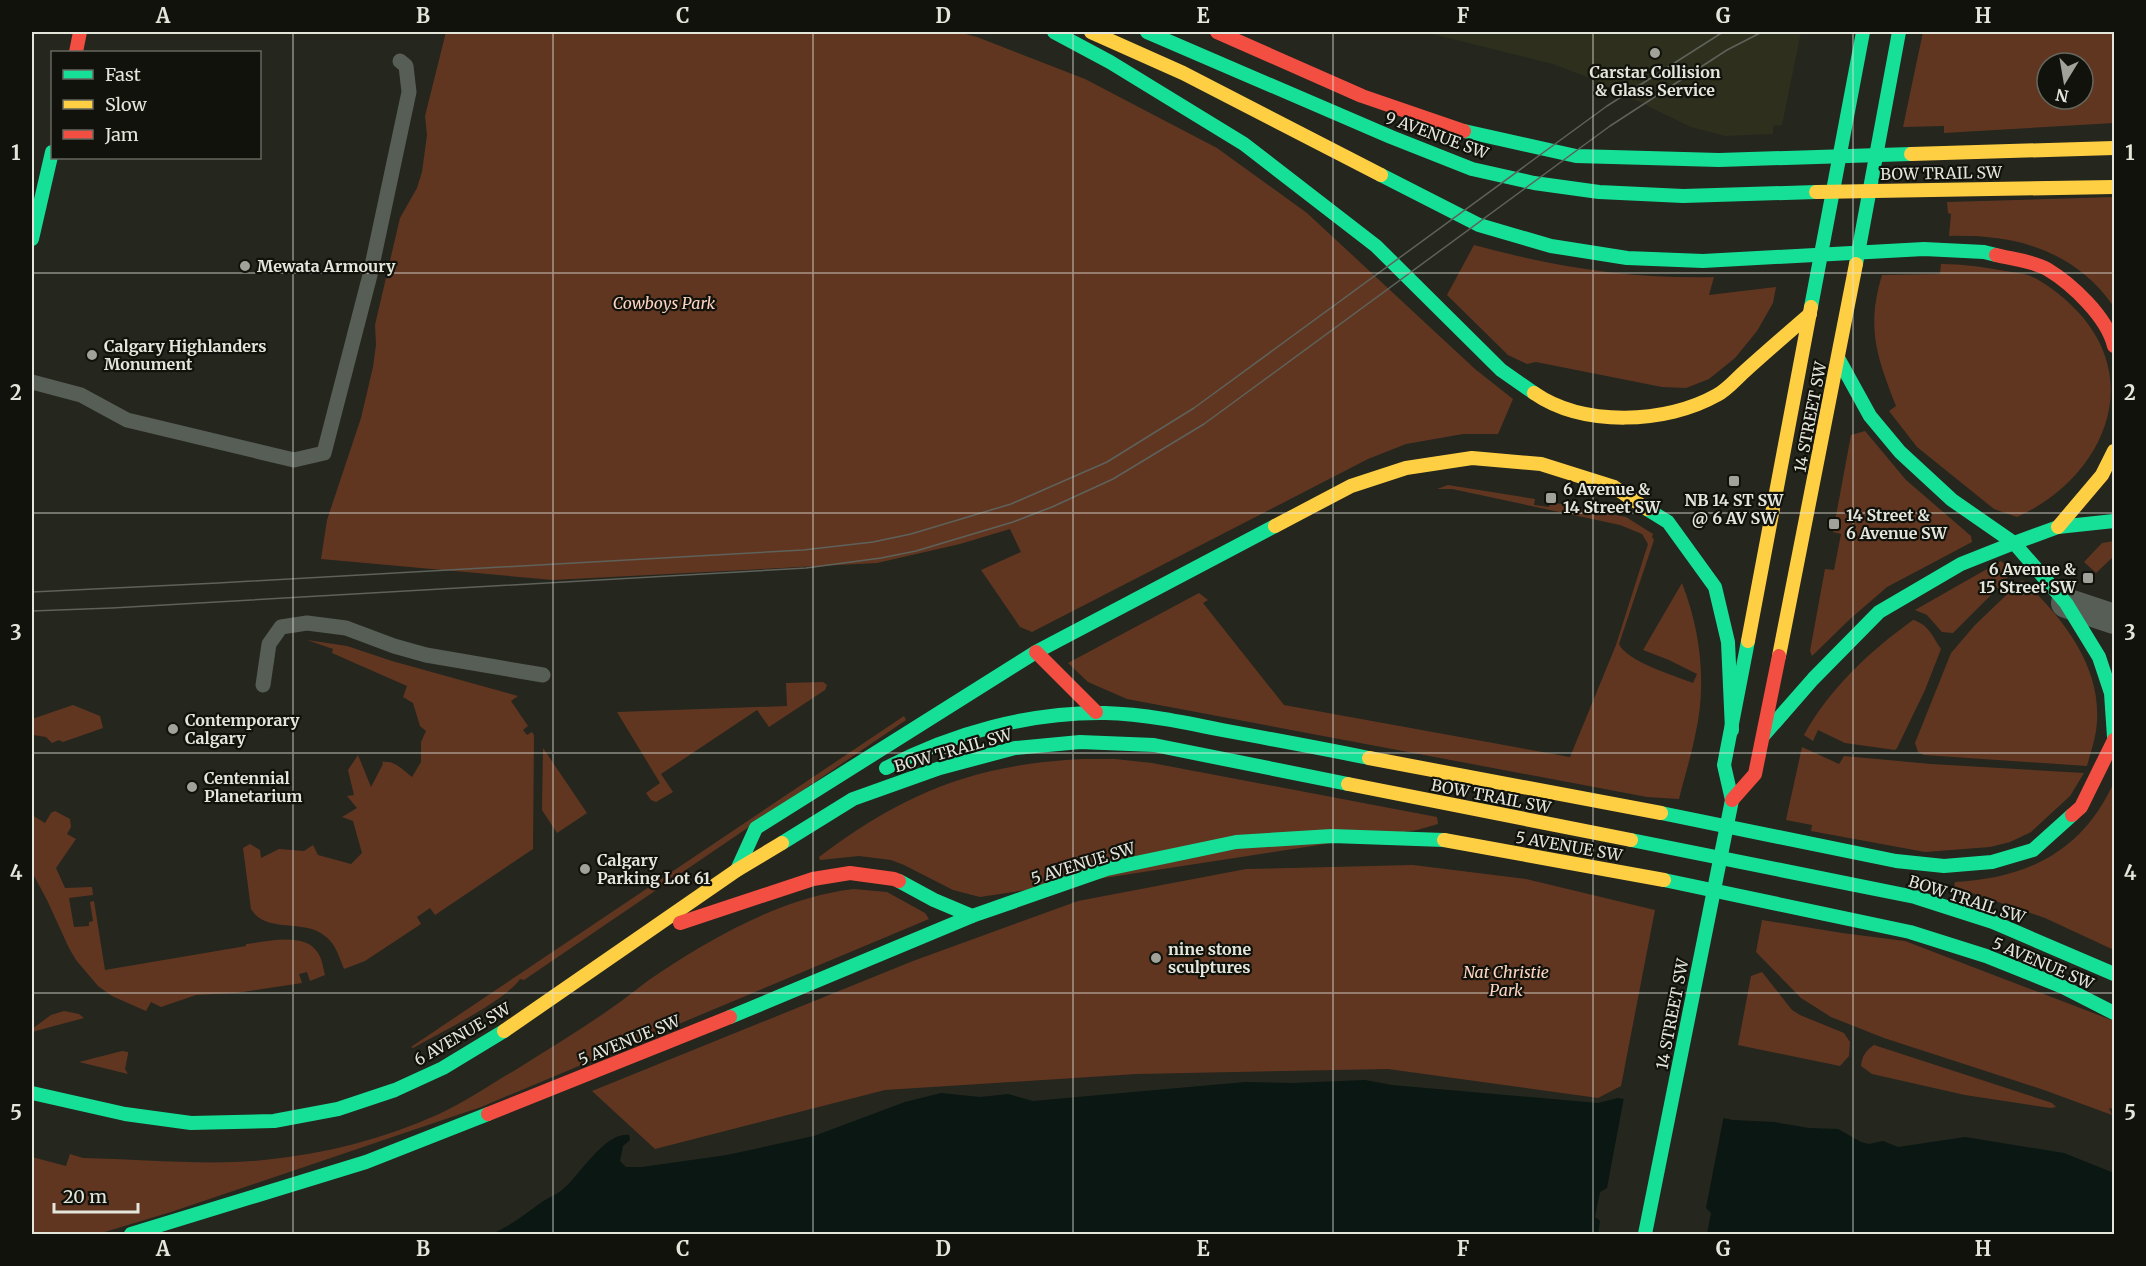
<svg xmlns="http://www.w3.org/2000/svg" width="2146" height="1266" font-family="Merriweather,serif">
	<rect width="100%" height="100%" fill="#25261e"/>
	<polygon fill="#2e301d" points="1425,32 1801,32 1782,125 1773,126 1773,134 1725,136 1691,127 1592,79 1553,64"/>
	<g fill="#613621" fill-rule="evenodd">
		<polygon points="446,32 958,32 977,37 1085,79 1217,148 1307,213 1475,369 1513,399 1498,434 1463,434 1406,444 1368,459 1032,632 1020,627 981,570 1021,552 1010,529 960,544 877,563 553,580 321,559 327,520 361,418 373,367 376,345 375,325 400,218 417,188 422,172 427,135 425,116"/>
		<path d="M 1923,32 L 2114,32 L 2114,123 L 1944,133 L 1944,126 L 1903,127 ZM 2047,63 L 2083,63 L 2083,99 L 2047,99 Z"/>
		<path d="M 2114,197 L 2114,307 C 2075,250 2015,234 1949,236 L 1951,214 L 1948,213 L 1947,202 Z"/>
		<path d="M 1474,245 C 1555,267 1630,279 1714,277 L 1709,295 L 1776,287 L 1773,303 L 1757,331 L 1735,358 L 1709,379 L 1686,388 L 1662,387 L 1536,362 L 1527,364 L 1508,355 L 1447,295 Z"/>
		<path d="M 1941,264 C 1963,264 1983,267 2005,271 C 2012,272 2021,273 2028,275 C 2047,283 2065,298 2079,313 C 2146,387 2098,481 2017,517 L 1994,509 L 1917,447 L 1889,411 L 1896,406 C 1877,357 1866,328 1882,275 L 1940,274 Z"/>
		<polygon points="1865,431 1906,480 1971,536 1972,542 1887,587 1850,619 1812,656 1810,651 1825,569 1834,570 1841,534 1833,532 1851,435"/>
		<path d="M 1448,485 L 1535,499 L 1534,505 L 1549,507 L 1550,502 L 1556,503 L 1626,517 L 1653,534 L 1652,537 L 1654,540 L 1619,644 C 1626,661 1675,676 1693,683 L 1697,674 L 1669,660 L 1643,650 L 1682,583 C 1701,632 1707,685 1695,736 C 1691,757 1684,778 1679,799 L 1647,797 L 1127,699 L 1088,682 L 1068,663 L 1199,593 L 1208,600 L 1203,603 L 1284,705 L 1570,757 L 1616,645 L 1648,544 L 1642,534 L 1620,525 L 1452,489 L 1437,489 Z"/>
		<polygon points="2114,541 2114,556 2096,573 2084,562 2102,543"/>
		<polygon points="2001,561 2012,571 2005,581 1953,633 1942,632 1927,615 1915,610"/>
		<path d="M 2022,580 C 2064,618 2105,671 2096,731 C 2094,743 2090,755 2087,766 L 1924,755 L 1918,752 L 1915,743 L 1951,653 L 1975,625 Z"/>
		<path d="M 1913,620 C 1928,624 1933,637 1941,649 L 1925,690 L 1897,748 L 1895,750 L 1845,743 L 1818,730 L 1813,741 L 1804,735 C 1830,688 1870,651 1913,620 Z"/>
		<path d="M 307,640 L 347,646 L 392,661 L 518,696 L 511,701 L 528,726 L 523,730 L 527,735 L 532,732 L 534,735 L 533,849 L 435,915 L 430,908 L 417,917 L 421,924 L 365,961 L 344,969 C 339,957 336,944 325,936 C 304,918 266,934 251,909 L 243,848 L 250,844 L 260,850 L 261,858 L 279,849 L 304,851 L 313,845 L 318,855 L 351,864 L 362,853 L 353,821 L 342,817 L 357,808 L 347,796 L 354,795 L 348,770 L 358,755 L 371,787 L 383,764 L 382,762 C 395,760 403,770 412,777 L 421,762 L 421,742 L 426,731 L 420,726 L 413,703 L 403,697 L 407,686 L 332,653 L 333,649 Z"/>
		<polygon points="823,682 827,685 825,690 769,727 757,710 661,774 673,792 656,802 651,800 646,793 660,783 617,712 787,706 786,683"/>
		<polygon points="73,705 100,716 103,728 63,742 59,740 52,743 46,737 33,735 32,742 32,719"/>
		<path d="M 904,716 L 906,720 L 524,980 L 520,979 C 507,999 446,1030 422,1043 L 413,1048 L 411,1047 Z"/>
		<polygon points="1802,747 1839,764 1844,756 1931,764 2084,773 2070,796 2031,832 2010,842 1990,847 1925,852 1811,831 1812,825 1786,820"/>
		<polygon points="543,748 587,813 557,833 542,810"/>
		<path d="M 1083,759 L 1115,759 L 1152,763 L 1437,817 L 1438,824 L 1417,830 L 980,897 L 953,890 L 904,865 L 891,860 L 859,856 L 820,860 L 819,857 C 905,792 976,764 1083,759 Z"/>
		<path d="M 2114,782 L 2114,950 L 2045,918 L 1954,887 L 1955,882 C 2028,878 2083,851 2114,782 Z"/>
		<path d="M 55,811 L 70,819 L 71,827 L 67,834 L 76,839 L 56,868 L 65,888 L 92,887 L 93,895 L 69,898 L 74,927 L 89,926 L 89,922 L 93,921 L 90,902 L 94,901 L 105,970 L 246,946 L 246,944 C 266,942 305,931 318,953 C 322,959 323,967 325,975 L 310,981 L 307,972 L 299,974 L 302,983 L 236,993 L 196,995 L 161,1007 L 151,1002 L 146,1011 L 112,996 L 98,986 L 76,960 L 69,948 L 47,900 L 32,872 L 32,815 L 45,823 L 51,813 Z"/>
		<polygon points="1413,865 1526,879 1655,910 1621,1086 1598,1098 1388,1069 1136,1074 885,1090 655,1149 592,1091 913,961 1078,901 1246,869"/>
		<path d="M 854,889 L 887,892 L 925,913 L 929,919 L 481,1107 L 171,1212 L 98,1234 L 32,1234 L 32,1157 L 66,1166 L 70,1154 L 83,1158 C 141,1159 207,1166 264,1160 C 325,1154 383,1139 439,1114 C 466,1102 491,1084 517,1069 C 552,1047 587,1026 620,1002 C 630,995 639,987 649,980 C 707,940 782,897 854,889 Z"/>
		<polygon points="1762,920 1842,933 1905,941 2114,1021 2114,1109 2109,1108 2112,1115 2044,1090 1884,1038 1831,1017 1801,998 1756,952"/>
		<polygon points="1762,972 1792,1010 1800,1015 1844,1033 1850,1042 1849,1056 1840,1066 1738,1045 1751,976"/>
		<polygon points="64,1011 79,1014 84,1018 32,1032 32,1029 51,1015"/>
		<path d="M 1874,1045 L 2040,1099 L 2052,1103 L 2056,1107 L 2051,1108 L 1965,1095 L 1872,1074 L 1861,1066 C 1862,1056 1866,1050 1874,1045 Z"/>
		<polygon points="122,1051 128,1052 128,1054 125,1069 128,1074 79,1062"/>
	</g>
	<path fill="#0a1713" d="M 1365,1080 L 1392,1085 L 1598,1103 L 1618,1098 L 1733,1120 L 1774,1122 L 1809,1128 L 1838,1129 L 1861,1142 L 1869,1144 L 1883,1141 L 1898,1147 L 1965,1137 L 2064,1153 L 2114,1173 L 2114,1234 L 491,1234 C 511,1226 525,1214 542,1202 C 549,1197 556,1195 562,1190 C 580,1176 604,1132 629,1135 L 630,1140 L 623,1146 L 620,1161 L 626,1167 L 642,1167 L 727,1155 L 814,1136 L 905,1102 L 941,1093 L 980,1097 L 1008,1094 L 1033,1101 L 1245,1082 L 1292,1083 Z"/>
	<polygon fill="#25261e" points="1624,1097 1724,1115 1706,1208 1711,1213 1707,1234 1598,1234 1600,1221 1595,1217 1600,1192 1607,1188"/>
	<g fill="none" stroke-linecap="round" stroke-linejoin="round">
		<g stroke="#575e56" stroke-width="15">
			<polyline points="32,382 81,395 127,420 294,460 324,453 370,275 409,92 406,66 400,61"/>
			<polyline points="263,685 269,644 281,627 307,623 346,628 394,646 426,655 543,675"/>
		</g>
		<polyline stroke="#575e56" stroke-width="30" points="2066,603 2114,619"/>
		<g stroke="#16e098" stroke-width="14">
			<polyline points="1054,32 1110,62 1244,144 1376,246 1501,370 1534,393"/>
			<polyline points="1147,32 1391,137 1472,169 1534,183 1599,192 1683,196 1816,192"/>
			<polyline points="1464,131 1576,156 1719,160 1911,154"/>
			<polyline points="1381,175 1479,225 1551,246 1627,258 1703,261 1924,249 1984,252 1996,255"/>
			<polyline points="32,239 52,152"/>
			<polyline points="1856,264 1899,32"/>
			<polyline points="1811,307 1863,32"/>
			<polyline points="1838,358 1870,416 1900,452 1952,500 2014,543 2066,603 2099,657 2111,693 2114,737"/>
			<polyline points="1647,509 1668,522 1715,587 1728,642 1732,730"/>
			<polyline points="1764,735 1813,679 1879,612 1961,564 2014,543 2058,527 2114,521"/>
			<path d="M 886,768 C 953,733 1029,712 1105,713 C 1144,714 1183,722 1222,730 C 1271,739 1320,748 1369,758"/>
			<polyline points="1661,813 1896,861 1944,866 1992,862 2033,850 2072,815"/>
			<polyline points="1631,840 1915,897 1993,922 2114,974"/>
			<polyline points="782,843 853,799 940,768 1015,748 1080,742 1154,745 1348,784"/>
			<polyline points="737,870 756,828 1036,652 1275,526"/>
			<polyline points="1664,880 1910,932 1986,956 2063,987 2114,1013"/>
			<polyline points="899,881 934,900 972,916"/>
			<polyline points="730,1017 972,916 1107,869 1236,842 1332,836 1444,840"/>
			<polyline points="32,1093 125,1114 191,1123 274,1121 338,1109 395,1090 443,1068 504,1031"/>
			<polyline points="131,1234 366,1162 488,1114"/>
			<polyline points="1645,1234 1732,800 1724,765 1748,641"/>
		</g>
		<g stroke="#ffcf43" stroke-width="14">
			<polyline points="1091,32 1183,73 1381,175"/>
			<polyline points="1911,154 2114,148"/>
			<polyline points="1816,192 2114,187"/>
			<path d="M 1534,393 C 1583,427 1666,424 1717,395 C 1727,390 1736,379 1745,371 C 1766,352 1788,333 1810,314"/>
			<polyline points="1275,526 1351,486 1406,468 1472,458 1541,464 1614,487 1647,509"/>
			<polyline points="2058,527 2102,475 2114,451"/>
			<polyline points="1748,641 1811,307"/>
			<polyline points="1779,656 1856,264"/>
			<polyline points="1369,758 1661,813"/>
			<polyline points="1348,784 1631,840"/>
			<polyline points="1444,840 1664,880"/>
			<polyline points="504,1031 737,870 782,843"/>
		</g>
		<g stroke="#f24e42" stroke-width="14">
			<polyline points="1217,32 1362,96 1464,131"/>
			<polyline points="76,52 80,32"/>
			<path d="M 1996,255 C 2012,259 2033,261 2047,269 C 2072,284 2107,317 2114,346"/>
			<polyline points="1036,652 1096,712"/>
			<polyline points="1732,800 1755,774 1779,656"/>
			<polyline points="2072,815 2081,807 2114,740"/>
			<polyline points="680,923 813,879 850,873 894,879 899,881"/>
			<polyline points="488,1114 730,1017"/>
		</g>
		<g stroke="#5e625a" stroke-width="1.5">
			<polyline points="32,592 218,583 803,550 873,542 911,534 1011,504 1107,462 1194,408 1607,106 1723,32"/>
			<polyline points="32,611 112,608 806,568 881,558 916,551 1013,522 1052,507 1113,479 1204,424 1610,126 1727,50 1762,32"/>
		</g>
	</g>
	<path fill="none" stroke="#e4e6dc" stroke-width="1.5" stroke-opacity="0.55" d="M 293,32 L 293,1234M 553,32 L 553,1234M 813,32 L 813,1234M 1073,32 L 1073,1234M 1333,32 L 1333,1234M 1593,32 L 1593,1234M 1853,32 L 1853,1234M 32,273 L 2114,273M 32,513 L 2114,513M 32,753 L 2114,753M 32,993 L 2114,993"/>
	<g fill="#a1a39a" stroke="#11120b" stroke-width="2">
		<circle cx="1655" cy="53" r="6"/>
		<circle cx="245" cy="266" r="6"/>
		<circle cx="92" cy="355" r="6"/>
		<rect x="1728" y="475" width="12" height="12" rx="3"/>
		<rect x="1545" y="492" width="12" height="12" rx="3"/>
		<rect x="1828" y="518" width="12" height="12" rx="3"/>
		<rect x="2082" y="572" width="12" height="12" rx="3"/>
		<circle cx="173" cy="729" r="6"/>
		<circle cx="192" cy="787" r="6"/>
		<circle cx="585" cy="869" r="6"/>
		<circle cx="1156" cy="958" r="6"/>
	</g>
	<g text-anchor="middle" stroke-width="4.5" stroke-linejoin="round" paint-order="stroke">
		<g font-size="16" font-weight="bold" fill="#e4e6dc" stroke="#11120b" text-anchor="start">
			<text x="1655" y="78" text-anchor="middle">Carstar Collision<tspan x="1655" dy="18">&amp; Glass Service</tspan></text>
			<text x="257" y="272">Mewata Armoury</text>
			<text x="104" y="352">Calgary Highlanders<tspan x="104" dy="18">Monument</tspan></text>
			<text x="1563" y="495">6 Avenue &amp;<tspan x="1563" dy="18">14 Street SW</tspan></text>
			<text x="1734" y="506" text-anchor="middle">NB 14 ST SW<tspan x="1734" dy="18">@ 6 AV SW</tspan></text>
			<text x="1846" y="521">14 Street &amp;<tspan x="1846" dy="18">6 Avenue SW</tspan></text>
			<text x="2076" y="575" text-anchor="end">6 Avenue &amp;<tspan x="2076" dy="18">15 Street SW</tspan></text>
			<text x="185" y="726">Contemporary<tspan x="185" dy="18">Calgary</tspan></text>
			<text x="204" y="784">Centennial<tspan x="204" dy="18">Planetarium</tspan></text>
			<text x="597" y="866">Calgary<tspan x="597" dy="18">Parking Lot 61</tspan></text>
			<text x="1168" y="955">nine stone<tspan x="1168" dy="18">sculptures</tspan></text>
		</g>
		<g font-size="16" fill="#e4e6dc" stroke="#11120b">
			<text transform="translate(1437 135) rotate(20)" y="6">9 AVENUE SW</text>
			<text transform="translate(1941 173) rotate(-1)" y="6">BOW TRAIL SW</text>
			<text transform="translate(1810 417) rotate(-79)" y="6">14 STREET SW</text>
			<text transform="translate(953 750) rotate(-16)" y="6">BOW TRAIL SW</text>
			<text transform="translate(1491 796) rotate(11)" y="6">BOW TRAIL SW</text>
			<text transform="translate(1569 846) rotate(10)" y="6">5 AVENUE SW</text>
			<text transform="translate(1083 863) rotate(-17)" y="6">5 AVENUE SW</text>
			<text transform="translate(1967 899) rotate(18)" y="6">BOW TRAIL SW</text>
			<text transform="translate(2043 963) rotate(23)" y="6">5 AVENUE SW</text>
			<text transform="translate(1672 1014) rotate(-79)" y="6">14 STREET SW</text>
			<text transform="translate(462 1034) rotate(-30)" y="6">6 AVENUE SW</text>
			<text transform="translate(629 1040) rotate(-22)" y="6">5 AVENUE SW</text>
		</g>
		<g font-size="16" font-style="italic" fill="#fdd4c1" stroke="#11120b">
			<text x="664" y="309">Cowboys Park</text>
			<text x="1506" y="978">Nat Christie<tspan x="1506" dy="18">Park</tspan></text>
		</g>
	</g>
	<rect width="2146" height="1266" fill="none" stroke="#11120b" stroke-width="66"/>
	<rect x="51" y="51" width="210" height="108" fill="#11120b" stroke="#65675f" stroke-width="1.5"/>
	<rect x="63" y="70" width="30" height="9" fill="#16e098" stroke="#65675f" stroke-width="1.5"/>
	<text x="105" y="81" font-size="18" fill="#e4e6dc">Fast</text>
	<rect x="63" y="100" width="30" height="9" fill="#ffcf43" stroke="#65675f" stroke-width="1.5"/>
	<text x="105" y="111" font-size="18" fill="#e4e6dc">Slow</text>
	<rect x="63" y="130" width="30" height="9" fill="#f24e42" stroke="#65675f" stroke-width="1.5"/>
	<text x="105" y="141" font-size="18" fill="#e4e6dc">Jam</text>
	<g transform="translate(2065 81) rotate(191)"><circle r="28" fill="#11120b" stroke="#65675f" stroke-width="1.5"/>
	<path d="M0-4.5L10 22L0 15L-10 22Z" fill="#a1a39a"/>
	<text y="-9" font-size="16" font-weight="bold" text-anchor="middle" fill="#e4e6dc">N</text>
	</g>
	<path d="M54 1203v9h84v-9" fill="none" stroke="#e4e6dc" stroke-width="3"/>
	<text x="63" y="1203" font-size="18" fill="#e4e6dc" stroke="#11120b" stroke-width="4.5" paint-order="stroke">20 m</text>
	<rect x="33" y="33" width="2080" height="1200" fill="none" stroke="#e4e6dc" stroke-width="2"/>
	<g font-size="20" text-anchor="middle" font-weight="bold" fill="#e4e6dc">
		<text x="163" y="23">A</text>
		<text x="423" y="23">B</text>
		<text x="683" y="23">C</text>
		<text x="943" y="23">D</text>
		<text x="1203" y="23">E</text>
		<text x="1463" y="23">F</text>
		<text x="1723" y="23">G</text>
		<text x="1983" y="23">H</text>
		<text x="16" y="160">1</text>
		<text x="2130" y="160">1</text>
		<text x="16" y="400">2</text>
		<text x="2130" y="400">2</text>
		<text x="16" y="640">3</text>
		<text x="2130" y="640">3</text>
		<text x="16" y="880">4</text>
		<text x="2130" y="880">4</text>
		<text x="16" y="1120">5</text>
		<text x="2130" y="1120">5</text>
		<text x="163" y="1256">A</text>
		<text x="423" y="1256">B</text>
		<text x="683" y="1256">C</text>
		<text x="943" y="1256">D</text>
		<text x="1203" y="1256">E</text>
		<text x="1463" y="1256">F</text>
		<text x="1723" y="1256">G</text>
		<text x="1983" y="1256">H</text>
	</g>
</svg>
